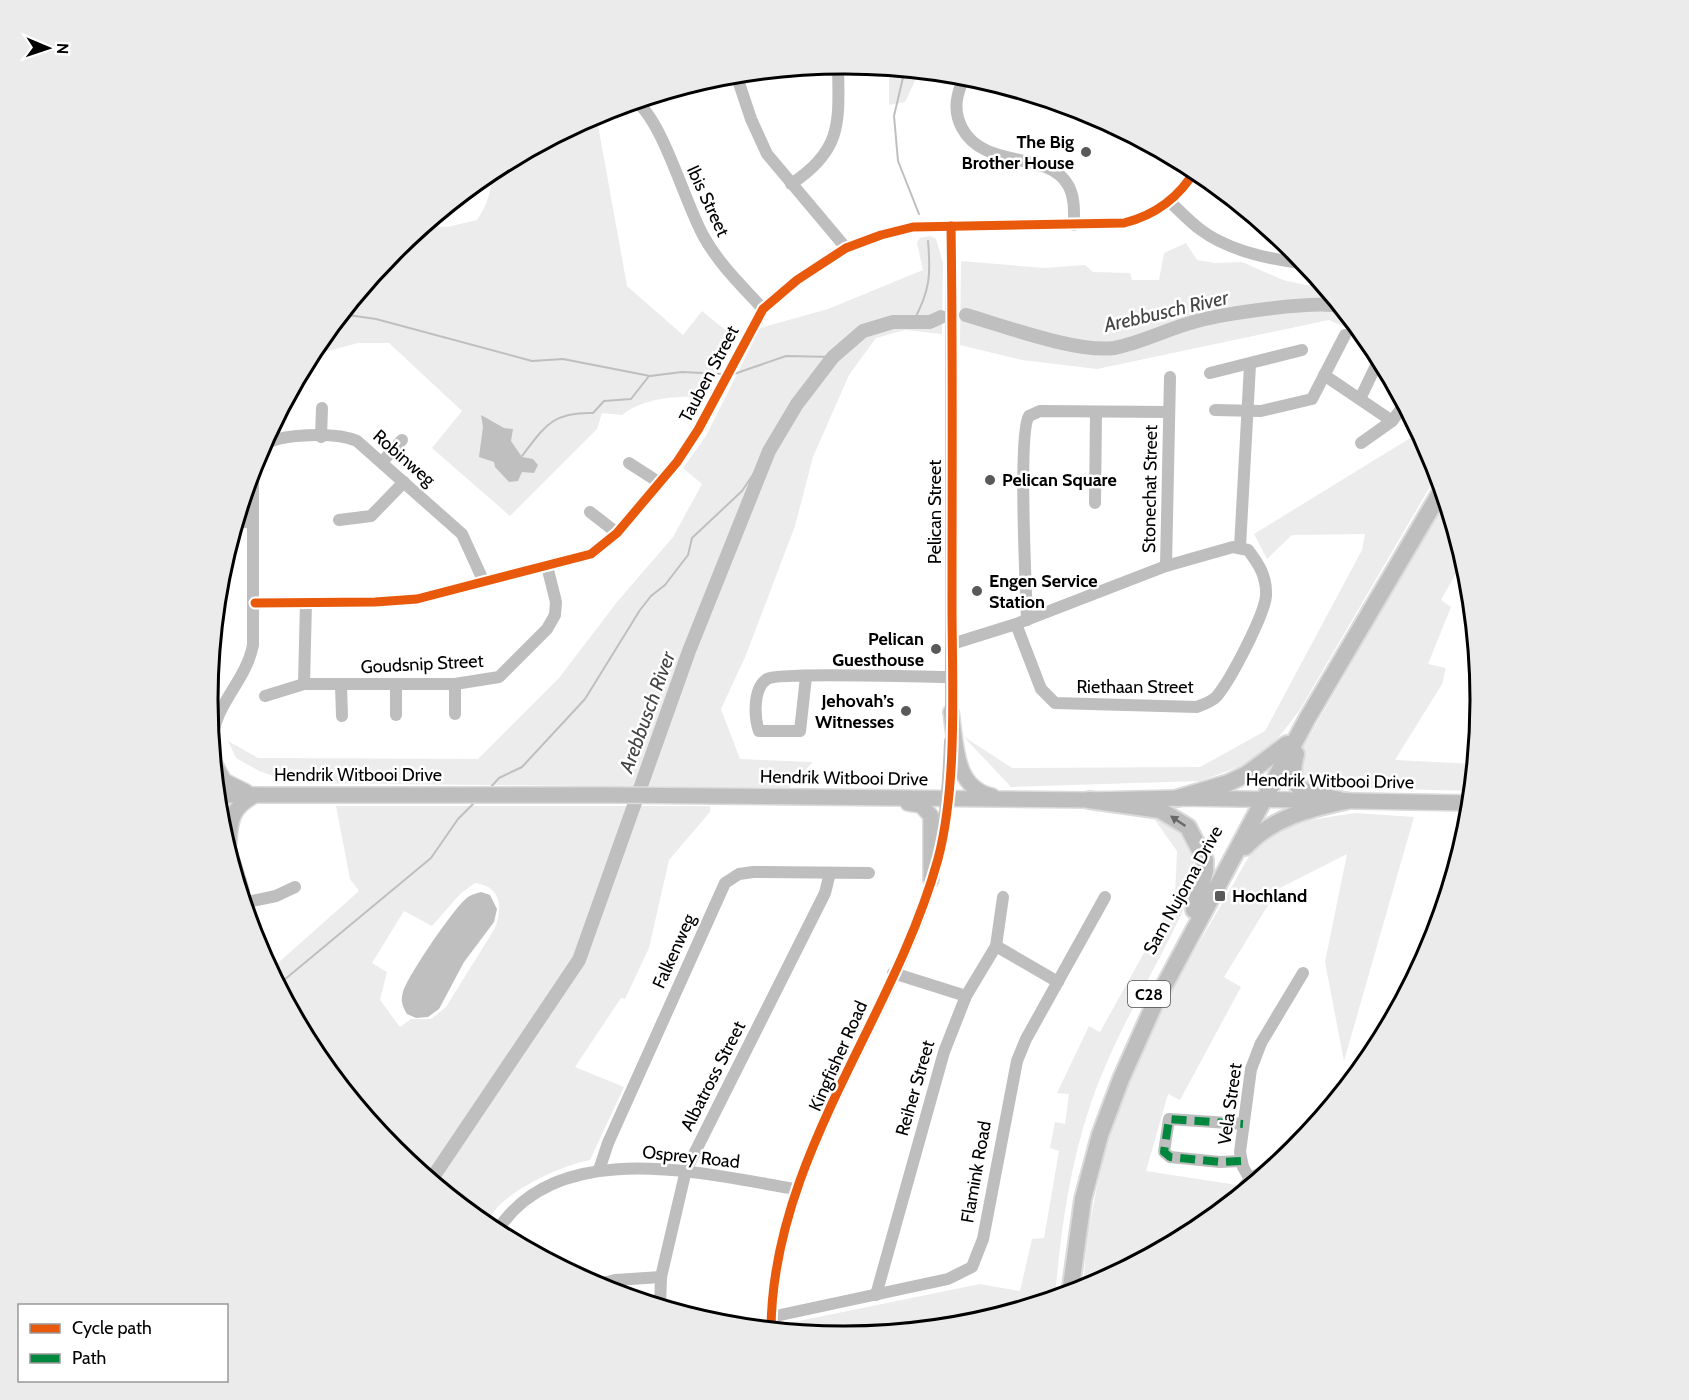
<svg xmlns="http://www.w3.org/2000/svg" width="1689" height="1400" font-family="Cabin,sans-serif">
	<rect width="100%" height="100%" fill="#fff"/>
	<g fill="#ececec" fill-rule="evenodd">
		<polygon points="889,67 920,70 905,102 889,105"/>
		<path d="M 596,114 L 627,286 L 683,335 L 702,311 L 734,337 L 702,397 C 675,396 643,398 622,415 L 602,413 L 597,429 L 510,516 L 432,448 L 462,411 L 389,343 L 358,343 L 309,356 L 315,346 L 394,249 L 423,226 L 447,227 L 477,220 C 489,203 491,189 493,169 Z"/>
		<polygon points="930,236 936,239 943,263 942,334 905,330 876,338 849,375 813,457 795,526 746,655 721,709 740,759 813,762 789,788 294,783 259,771 236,758 228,741 258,758 478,759 559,678 617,602 673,537 702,484 683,468 706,436 760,328 828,309 923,270 917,243 920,238"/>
		<polygon points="1186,243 1197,260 1215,263 1242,262 1283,280 1306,285 1324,285 1367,337 1329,320 1097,369 1022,360 960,345 961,261 1044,268 1085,265 1093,272 1130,273 1132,280 1159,280 1164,253"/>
		<polygon points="1420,432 1438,473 1299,711 1279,737 1247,764 1200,781 1011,787 963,736 1012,768 1200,767 1265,731 1362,550 1365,534 1292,535 1267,559 1254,534"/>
		<path d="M 1446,499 L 1464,559 L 1441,600 L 1451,607 L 1428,664 L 1446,668 L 1442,684 L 1395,760 L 1475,764 L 1473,791 L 1314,787 C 1296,779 1300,767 1302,749 Z"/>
		<path d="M 336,806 L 710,806 L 710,812 L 669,860 L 649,948 L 625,999 L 621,998 L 575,1067 L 624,1087 L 590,1160 C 563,1165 513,1188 495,1210 C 491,1214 490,1221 487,1227 L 394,1150 L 315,1054 L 270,970 L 359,891 L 350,879 ZM 475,883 C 501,886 503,907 495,928 L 446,1007 L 431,1019 L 411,1019 L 400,1027 L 380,1000 L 387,972 L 372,963 L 404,911 L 432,926 L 461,893 Z"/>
		<path d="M 1356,813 L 1414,817 L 1344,1061 L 1325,962 L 1347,854 L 1278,889 L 1224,977 L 1241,987 L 1180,1100 L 1168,1094 L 1146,1171 L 1237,1185 L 1230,1204 L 1198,1230 L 1083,1290 C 1087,1214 1106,1135 1136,1064 C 1166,996 1206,932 1243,867 C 1247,860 1252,849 1258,844 C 1285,821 1323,818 1356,813 Z"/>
		<path d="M 1163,817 C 1193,839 1198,854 1193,889 C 1161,963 1114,1032 1089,1109 C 1069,1170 1060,1235 1055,1299 L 968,1325 L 844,1337 L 784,1331 L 784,1324 L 980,1284 L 1020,1291 L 1032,1239 L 1044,1238 L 1059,1151 L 1050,1148 L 1055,1122 L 1065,1124 L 1069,1094 L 1057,1093 L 1089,1026 L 1100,1032 L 1175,897 L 1177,851 L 1155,820 Z"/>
	</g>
	<g fill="#bfbfbf">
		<polygon points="481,415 504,428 513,429 511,441 522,457 533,459 538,465 534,473 522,472 518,481 509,482 495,467 494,462 479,457 483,427"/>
		<path d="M 481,892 L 490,895 L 497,909 L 494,922 L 464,962 L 439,1009 L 428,1017 L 416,1018 L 407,1014 C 403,1007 400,1001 403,992 C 407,977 455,906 468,897 C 471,895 477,893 481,892 Z"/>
	</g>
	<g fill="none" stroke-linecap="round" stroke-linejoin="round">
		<g stroke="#bfbfbf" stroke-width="2">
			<polyline points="905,69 894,116 898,161 919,214"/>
			<polyline points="341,314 376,319 532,361 563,359 650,376 682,372 723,374"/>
			<path d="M 913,322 C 930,291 931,275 928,241"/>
			<polyline points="734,374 786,356 833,357"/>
			<path d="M 522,456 C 545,426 552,412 593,413 L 604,401 L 631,399 L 649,376"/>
			<polyline points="490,788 499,778 522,767 585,699 640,610 651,596 665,585 688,555 692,538 742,491 769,451"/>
			<polyline points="278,985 431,858 458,819 475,802"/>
		</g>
		<g stroke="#bfbfbf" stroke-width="14">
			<path d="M 966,315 C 1004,326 1077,353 1114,348 C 1142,343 1169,328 1197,321 C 1223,314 1319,299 1342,307"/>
			<polyline points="431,1180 579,960 689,651 769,451 797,404 833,357 863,331 893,322 930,322 941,317"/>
		</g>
		<g stroke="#dbdbdb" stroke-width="18">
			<g id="major">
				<path d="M 951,712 C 956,744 954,788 992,796"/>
				<polyline points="214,763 224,781 246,792"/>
				<polyline points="217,795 614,795 1089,800 1178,798 1471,803"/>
				<polyline points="908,803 921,805 931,816 931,880"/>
				<path d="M 229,842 C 230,818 233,807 255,795"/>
			</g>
		</g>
		<g stroke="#dbdbdb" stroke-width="20">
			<g id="highway">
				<path d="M 1296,754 C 1285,794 1308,793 1340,800"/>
				<polyline points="1178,798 1228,783 1247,774 1287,744"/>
				<polyline points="1089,800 1160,810 1188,827 1205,860 1205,871 1194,910"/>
				<path d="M 1245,847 C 1272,818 1308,809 1346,801"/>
				<polyline points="1070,1294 1083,1199 1100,1135 1121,1079 1155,1003 1307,719 1443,488"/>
			</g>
		</g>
		<g stroke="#bebebe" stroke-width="12">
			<polyline points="736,74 751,119 767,154 846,248"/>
			<path d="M 965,75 C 957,93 952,109 962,128 C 984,170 1048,150 1068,185 C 1075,197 1074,212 1074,225"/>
			<path d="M 635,101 C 663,120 685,204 704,237 C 719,264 742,286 763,309"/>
			<path d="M 791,184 C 843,150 839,122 838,64"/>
			<path d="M 1170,202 C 1181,212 1190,222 1201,230 C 1229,251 1273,260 1307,264"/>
			<polyline points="951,226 951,720"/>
			<polyline points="1210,373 1302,350"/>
			<polyline points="1324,375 1392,421"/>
			<polyline points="1360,399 1380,357"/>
			<polyline points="1215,410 1261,411 1312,399 1345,335"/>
			<polyline points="321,437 322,408"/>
			<polyline points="1361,443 1392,421 1405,404"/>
			<path d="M 261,446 C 280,433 336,432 357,441 L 462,534 L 483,580"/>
			<polyline points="382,462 402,440"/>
			<polyline points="629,463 660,483"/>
			<polyline points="1095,503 1096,412"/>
			<polyline points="590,512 617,533"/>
			<polyline points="339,520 371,516 404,482"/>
			<polyline points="236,522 253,522"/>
			<polyline points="1240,547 1250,365"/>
			<polyline points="1166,566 1170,377"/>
			<path d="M 255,603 L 375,602 L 417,599 L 591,554 L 617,533 L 677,462 L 698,430 L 763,309 L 797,280 L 846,248 L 881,235 L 913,227 L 1124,223 C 1156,215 1179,198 1196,169"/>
			<path d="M 1027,620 C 1026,590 1018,431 1029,416 L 1040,411 L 1169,412"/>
			<path d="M 952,644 L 1016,624 L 1166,566 L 1233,547 L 1248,550 C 1259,564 1267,577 1266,596 C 1264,616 1231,679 1217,696 C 1212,702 1204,704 1197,707 L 1055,703 L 1041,689 L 1016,624"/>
			<path d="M 806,677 L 800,731 L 759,731 C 754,717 753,688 767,679 C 779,672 927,677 952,677"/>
			<polyline points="304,684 306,602"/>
			<polyline points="396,685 396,715"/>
			<polyline points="341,686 342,716"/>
			<polyline points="265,696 304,684 455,684 499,677 547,629 555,615 556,602 547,566"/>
			<polyline points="455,714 455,684"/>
			<path d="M 212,744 C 213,705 246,682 253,645 L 253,465"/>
			<polyline points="215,777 229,842 244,891 246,910"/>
			<polyline points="1450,883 1451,883"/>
			<polyline points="247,902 276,896 295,887"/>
			<polyline points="996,946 1058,982"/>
			<polyline points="893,973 966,996"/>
			<polyline points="1408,991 1418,971"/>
			<polyline points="1241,1161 1220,1162 1170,1157 1164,1152 1169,1119 1243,1124"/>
			<polyline points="599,1170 608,1143 725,883 739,874 753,872 869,873"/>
			<polyline points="1250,1179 1243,1167 1240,1152 1251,1069 1261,1043 1303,973"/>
			<polyline points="1234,1200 1250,1179 1287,1157"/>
			<path d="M 496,1233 C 555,1135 705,1174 795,1189"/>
			<polyline points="595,1285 615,1280 661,1277"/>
			<polyline points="876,1295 944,1052 966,996 996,946 1003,897"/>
			<polyline points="660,1306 661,1277 686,1170 825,893 830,873"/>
			<polyline points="771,1317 948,1279 972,1267 983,1239 1017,1061 1026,1039 1105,897"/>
			<path d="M 771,1330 C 772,1173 874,1044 925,901 C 944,848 948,796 950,741"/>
		</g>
		<use href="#major" stroke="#bebebe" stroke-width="15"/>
		<use href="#highway" stroke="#bebebe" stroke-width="16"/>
		<polyline stroke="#00873e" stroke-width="8" stroke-dasharray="15 8" stroke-linecap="butt" points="1241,1161 1220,1162 1170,1157 1164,1152 1169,1119 1243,1124"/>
		<g stroke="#fff" stroke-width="13">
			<g id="cycleway">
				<path d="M 255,603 L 375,602 L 417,599 L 591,554 L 617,533 L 677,462 L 698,430 L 763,309 L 797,280 L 846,248 L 881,235 L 913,227 L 1124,223 C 1156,215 1179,198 1196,169"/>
				<path d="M 771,1330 C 772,1158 894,1019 938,859 C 958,783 952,682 952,603 C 952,477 953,351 951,226"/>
			</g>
		</g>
		<use href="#cycleway" stroke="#e8590c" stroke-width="9"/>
	</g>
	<defs><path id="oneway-solid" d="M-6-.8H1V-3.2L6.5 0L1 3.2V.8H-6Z" transform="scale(1.5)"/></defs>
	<use fill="#686868" href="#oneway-solid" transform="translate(1178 821) rotate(-146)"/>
	<g fill="#595959" stroke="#fff" stroke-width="2">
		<circle cx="1086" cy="152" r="6"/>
		<circle cx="990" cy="480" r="6"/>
		<circle cx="977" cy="591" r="6"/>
		<circle cx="936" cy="649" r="6"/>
		<circle cx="906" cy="711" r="6"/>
		<rect x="1214" y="890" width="12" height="12" rx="3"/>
	</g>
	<g text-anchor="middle" stroke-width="5" stroke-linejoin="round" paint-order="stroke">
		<rect fill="#fff" stroke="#4c4c4c" stroke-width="1.5" x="1128" y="981" width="42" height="26" rx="4.5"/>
		<g font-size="16" font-weight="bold" fill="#000">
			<text x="1149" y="1000">C28</text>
		</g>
		<g font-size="18" font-weight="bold" fill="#000" stroke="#fff" text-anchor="end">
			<text x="1074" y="148">The Big<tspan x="1074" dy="21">Brother House</tspan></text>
			<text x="1002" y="486" text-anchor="start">Pelican Square</text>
			<text x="989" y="587" text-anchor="start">Engen Service<tspan x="989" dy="21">Station</tspan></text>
			<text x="924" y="645">Pelican<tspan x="924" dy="21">Guesthouse</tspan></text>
			<text x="894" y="707">Jehovah’s<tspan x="894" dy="21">Witnesses</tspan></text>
			<text x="1232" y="902" text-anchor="start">Hochland</text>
		</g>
		<g font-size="18" fill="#000" stroke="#fff">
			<text transform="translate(708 201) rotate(65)" y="6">Ibis Street</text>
			<text transform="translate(709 374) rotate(-62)" y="6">Tauben Street</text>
			<text transform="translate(404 458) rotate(41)" y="6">Robinweg</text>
			<text transform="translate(1150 489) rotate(-89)" y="6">Stonechat Street</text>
			<text transform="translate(935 512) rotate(-90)" y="6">Pelican Street</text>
			<text transform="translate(422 664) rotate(-3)" y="6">Goudsnip Street</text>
			<text x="1135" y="693">Riethaan Street</text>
			<text x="358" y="781">Hendrik Witbooi Drive</text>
			<text transform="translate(844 778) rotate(1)" y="6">Hendrik Witbooi Drive</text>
			<text transform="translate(1330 781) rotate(1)" y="6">Hendrik Witbooi Drive</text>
			<text transform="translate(1183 890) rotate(-61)" y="6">Sam Nujoma Drive</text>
			<text transform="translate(674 951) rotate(-66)" y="6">Falkenweg</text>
			<text transform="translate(838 1056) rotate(-66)" y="6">Kingfisher Road</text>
			<text transform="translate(713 1076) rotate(-63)" y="6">Albatross Street</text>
			<text transform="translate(915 1088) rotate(-74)" y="6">Reiher Street</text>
			<text transform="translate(1230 1104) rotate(-82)" y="6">Vela Street</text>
			<text transform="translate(691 1157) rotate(6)" y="6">Osprey Road</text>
			<text transform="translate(976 1172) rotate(-80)" y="6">Flamink Road</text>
		</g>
		<g font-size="20" font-style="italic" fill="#444" stroke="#fff">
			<text transform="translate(1166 311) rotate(-13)" y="7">Arebbusch River</text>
			<text transform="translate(647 712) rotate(-70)" y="7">Arebbusch River</text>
		</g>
	</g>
	<path d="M0 0H1689V1400H0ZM218 700a626 626 0 1 1 1252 0a626 626 0 1 1-1252 0Z" fill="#ebebeb" fill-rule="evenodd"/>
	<path fill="none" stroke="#000" stroke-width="3" d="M218 700a626 626 0 1 1 1252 0a626 626 0 1 1-1252 0Z"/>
	<rect x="18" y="1304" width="210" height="78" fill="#ffffff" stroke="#999999" stroke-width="1.5"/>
	<rect x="30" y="1324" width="30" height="9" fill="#e8590c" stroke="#999999" stroke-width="1.5"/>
	<text x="72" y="1334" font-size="18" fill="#000000">Cycle path</text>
	<rect x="30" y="1354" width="30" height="9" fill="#00873e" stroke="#999999" stroke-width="1.5"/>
	<text x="72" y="1364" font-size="18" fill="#000000">Path</text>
	<g transform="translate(48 48) rotate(92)" stroke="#ffffff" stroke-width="4.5" paint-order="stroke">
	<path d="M0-4.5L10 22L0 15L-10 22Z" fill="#000000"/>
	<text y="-9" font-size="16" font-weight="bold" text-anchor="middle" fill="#000000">N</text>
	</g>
</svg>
